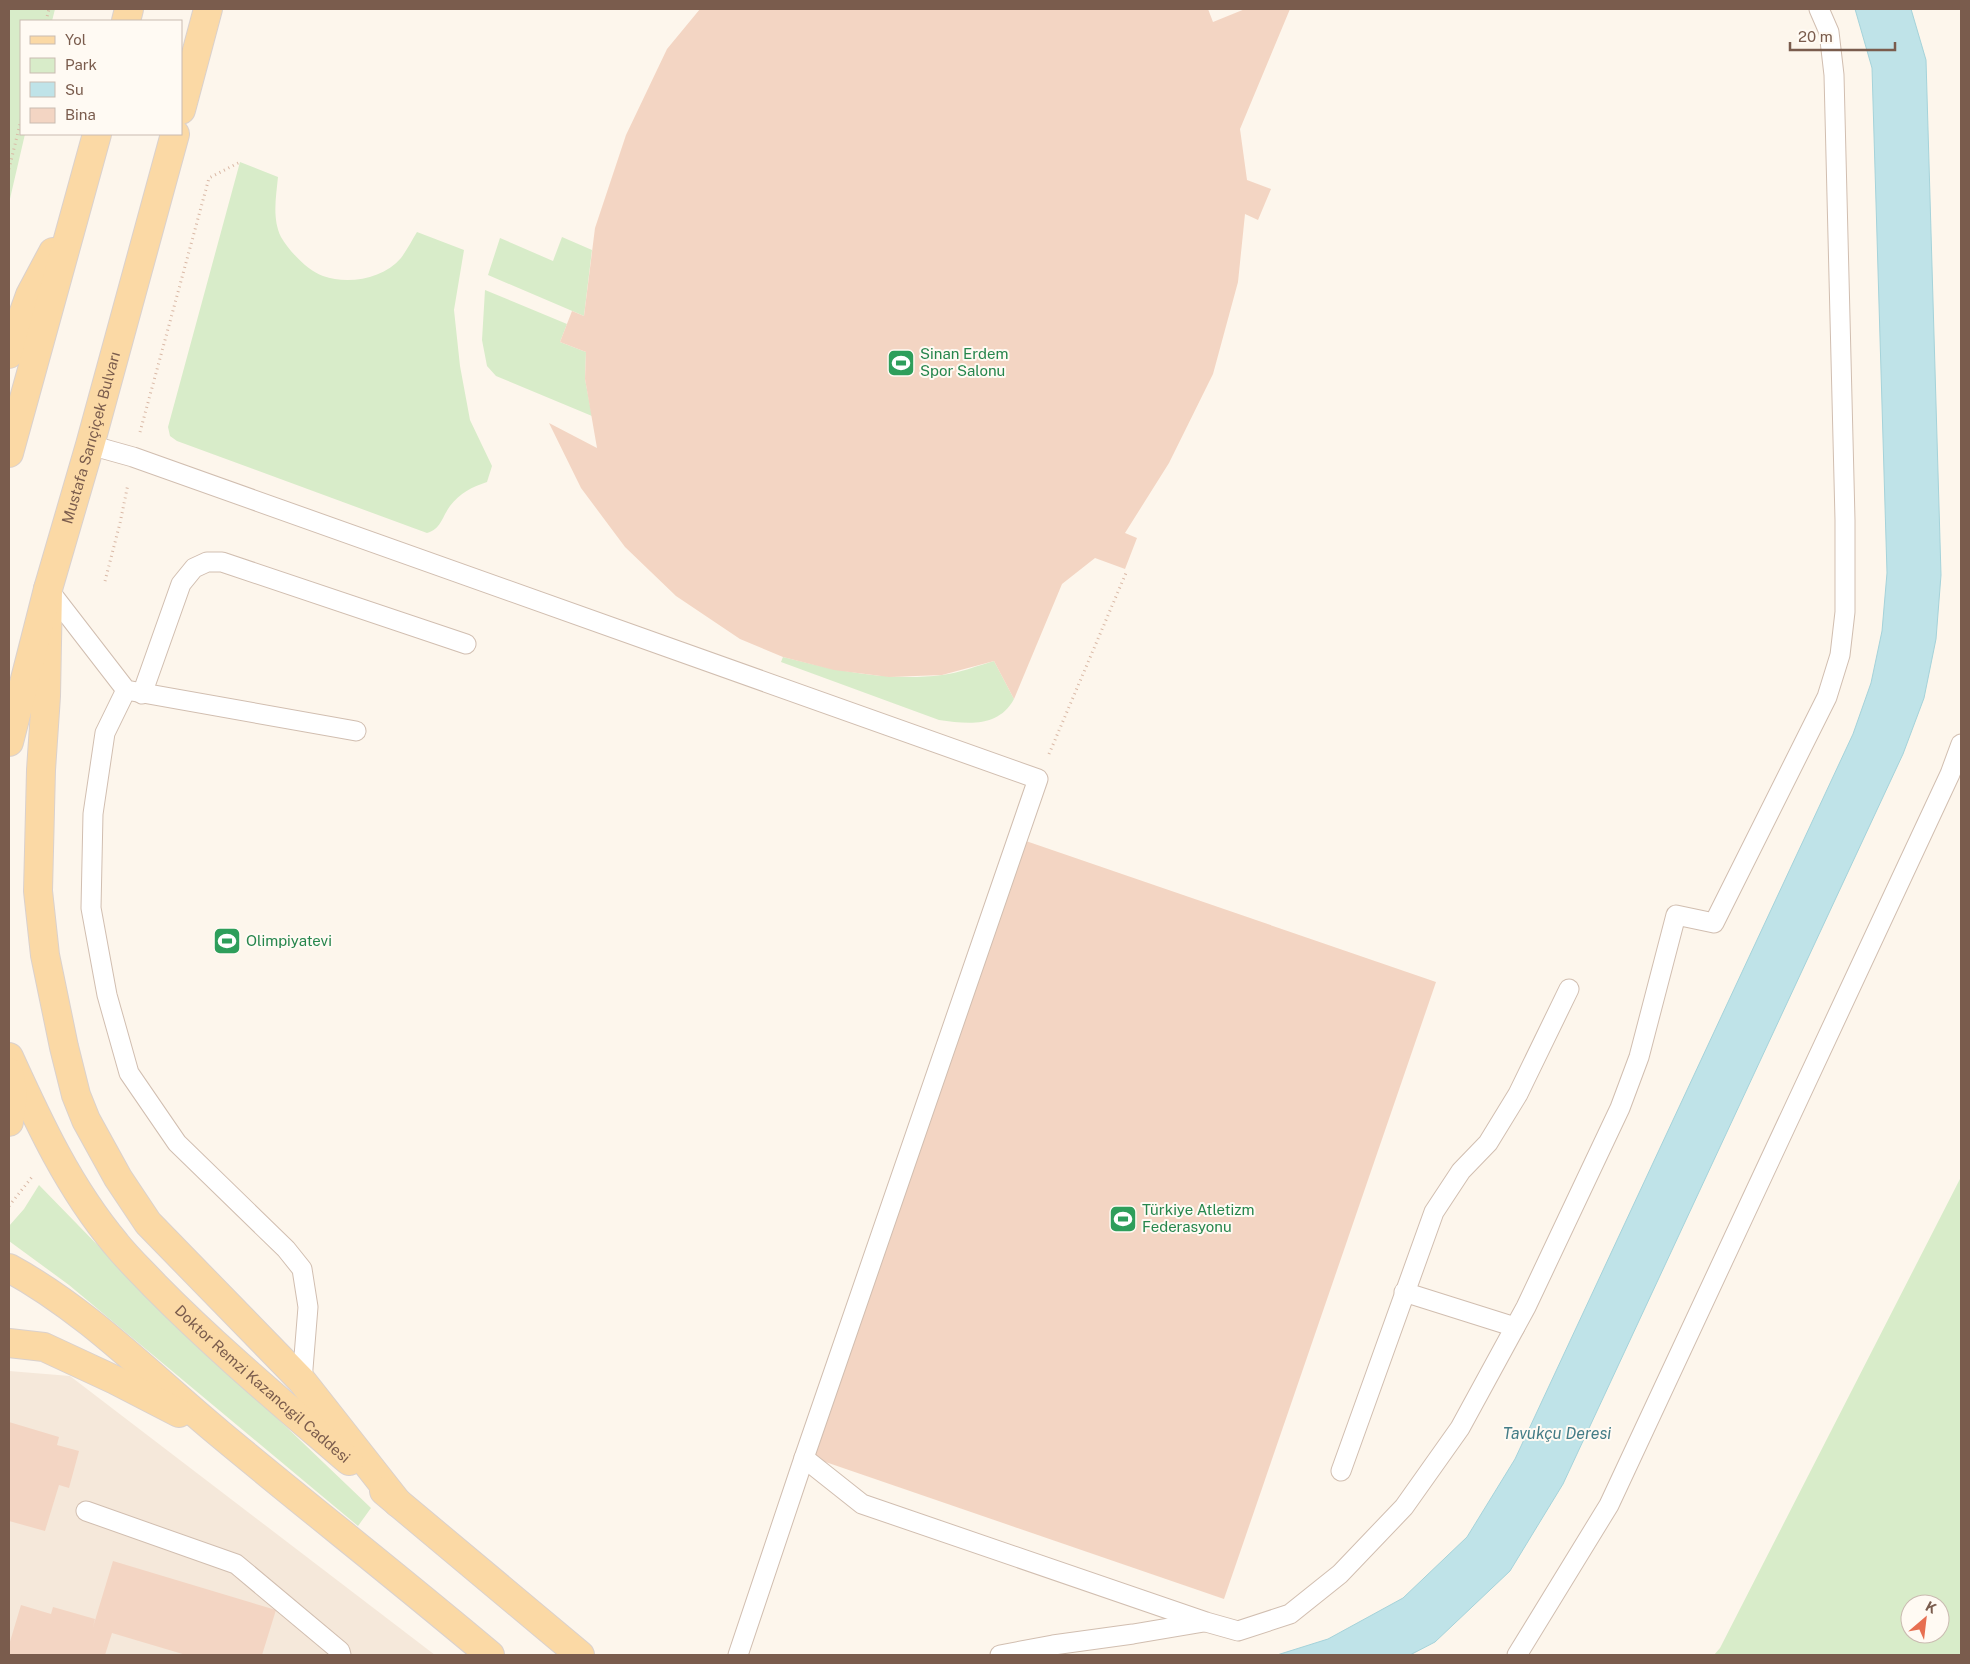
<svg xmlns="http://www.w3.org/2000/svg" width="1970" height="1664" font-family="'Public Sans',sans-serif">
	<rect width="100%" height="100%" fill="#fdf6ec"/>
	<polygon fill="#f5e8da" points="9,1371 70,1376 435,1655 9,1655"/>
	<g fill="#d8ecc9" fill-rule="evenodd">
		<polygon points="9,9 55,9 52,21 21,21 21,134 25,134 9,203"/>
		<path d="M 240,162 L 278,177 C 276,197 272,219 281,237 C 289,251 308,271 323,276 C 348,285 383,279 401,258 C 407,250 412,240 417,232 L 464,250 L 454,310 L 460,366 L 470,420 L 492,466 L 487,482 C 472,487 460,493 450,506 C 442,517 441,529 427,533 L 177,441 L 170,436 L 168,427 Z"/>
		<polygon points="562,237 592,250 584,316 488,275 500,238 553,261"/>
		<polygon points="485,290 567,324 560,342 586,352 585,379 592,416 496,376 487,366 482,340"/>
		<path d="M 783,657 C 834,670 888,682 942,675 C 959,673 977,666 994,661 L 1014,699 C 998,728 968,724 939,720 L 781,662 Z"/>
		<path d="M 1961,1177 L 1961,1655 L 1714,1655 L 1720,1648 ZM 1910,1604 L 1940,1604 L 1940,1634 L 1910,1634 Z"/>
		<polygon points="39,1185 116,1264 371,1508 358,1526 69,1285 9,1241 9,1226 24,1209"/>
	</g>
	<polygon fill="#bfe3e8" stroke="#a5d3da" points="1855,9 1911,9 1926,60 1941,575 1936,639 1924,698 1903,754 1563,1484 1510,1571 1435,1642 1410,1655 1277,1655 1328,1639 1403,1598 1467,1537 1515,1459 1853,734 1871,683 1882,631 1887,573 1872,68"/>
	<g fill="#f3d5c3">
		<polygon points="700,9 1208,9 1213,22 1245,9 1290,9 1240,129 1247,180 1271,189 1258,220 1245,214 1238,282 1213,374 1169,463 1125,533 1137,538 1125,569 1095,558 1062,584 1014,699 994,661 942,675 889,677 834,670 783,657 740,639 676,596 625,547 581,488 549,423 597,448 585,379 586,352 560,342 572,311 584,316 595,228 626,135 667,49"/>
		<polygon points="1023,840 1436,982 1224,1599 811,1457"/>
		<polygon points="9,1422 59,1437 57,1445 79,1451 69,1488 59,1485 45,1531 9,1521"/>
		<polygon points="113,1561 276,1610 262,1655 186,1655 112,1633 105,1655 9,1655 9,1645 21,1605 51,1614 53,1607 95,1619 93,1627"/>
	</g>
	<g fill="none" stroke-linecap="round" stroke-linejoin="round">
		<g stroke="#d1beb0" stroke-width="21">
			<g id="service">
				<polyline points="90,445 133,457 1038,779 804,1458 738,1655"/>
				<polyline points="48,589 126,690 356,731"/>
				<polyline points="126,690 105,733 93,814 91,908 107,995 129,1073 177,1143 286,1249 302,1269 308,1307 302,1381"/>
				<polyline points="142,694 181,584 194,568 207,562 222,562 466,644"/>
				<polyline points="1404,1292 1515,1327"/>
				<polyline points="804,1458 862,1504 1206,1622 1238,1631 1290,1614 1340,1574 1404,1507 1460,1428 1526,1307 1620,1108 1639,1057 1676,915 1714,923 1827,697 1840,655 1845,612 1845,520 1834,75 1829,32 1819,9"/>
				<polyline points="1341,1471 1434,1212 1461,1171 1488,1143 1518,1094 1569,989"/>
				<polyline points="86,1511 236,1564 340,1651 341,1655"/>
				<polyline points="1000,1655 1053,1645 1133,1634 1204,1622"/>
				<polyline points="1517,1655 1609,1505 1950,774 1961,744"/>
			</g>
		</g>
		<g stroke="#dad1cd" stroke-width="30">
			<g id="primary">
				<polyline points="126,21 129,9"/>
				<polyline points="181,110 208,9"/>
				<polyline points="9,354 30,295 53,252"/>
				<polyline points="9,453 97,134"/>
				<polyline points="48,589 46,696 41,770 38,891 45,955 64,1047 76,1095 86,1120 118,1178 148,1223 302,1381 398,1503"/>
				<path id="s1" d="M 9,742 L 48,589 L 90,445 L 175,134"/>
				<path id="s2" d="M 9,1057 C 39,1123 69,1188 116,1244 C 128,1259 142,1272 155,1286 C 216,1348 283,1404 349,1461"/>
				<polyline points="9,1122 13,1094 9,1072"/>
				<path d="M 9,1268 C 88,1311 151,1377 220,1434 C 309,1508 401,1580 490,1655"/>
				<polyline points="9,1343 44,1347 115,1380 179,1413"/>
				<polyline points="384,1491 580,1655"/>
			</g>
		</g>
		<g stroke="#d9b8a5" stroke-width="3" stroke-dasharray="1 4" stroke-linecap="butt">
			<polyline points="46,21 49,9"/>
			<polyline points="9,169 21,120"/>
			<polyline points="140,432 209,178 240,162"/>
			<polyline points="105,581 120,523 128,484"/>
			<polyline points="1049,754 1126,573"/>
			<polyline points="9,1206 32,1177"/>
		</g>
		<use href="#service" stroke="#fff" stroke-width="19"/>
		<use href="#primary" stroke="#fbd9a5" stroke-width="28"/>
	</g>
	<defs>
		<g id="stadium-square" transform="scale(1.4375)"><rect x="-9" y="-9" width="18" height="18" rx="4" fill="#2e9e5b" stroke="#fffaf3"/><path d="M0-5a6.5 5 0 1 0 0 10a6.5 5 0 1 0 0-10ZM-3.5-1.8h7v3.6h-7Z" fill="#fff"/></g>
	</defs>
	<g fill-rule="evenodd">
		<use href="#stadium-square" x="901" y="363"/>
		<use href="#stadium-square" x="227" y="941"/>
		<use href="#stadium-square" x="1123" y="1219"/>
	</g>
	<g text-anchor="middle" stroke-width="4" stroke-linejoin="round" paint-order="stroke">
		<g font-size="15" fill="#27864d" stroke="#fffaf3" text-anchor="start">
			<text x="920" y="359">Sinan Erdem<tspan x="920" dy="17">Spor Salonu</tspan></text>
			<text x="246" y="946">Olimpiyatevi</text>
			<text x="1142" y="1215">Türkiye Atletizm<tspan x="1142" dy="17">Federasyonu</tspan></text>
		</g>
		<g font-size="15" fill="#7a5c4d" stroke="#fffaf3">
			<text dy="5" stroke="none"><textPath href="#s1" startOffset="315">Mustafa Sarıçiçek Bulvarı</textPath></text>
			<text dy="5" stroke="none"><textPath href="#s2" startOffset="419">Doktor Remzi Kazancıgil Caddesi</textPath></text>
		</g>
		<g font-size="16" font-style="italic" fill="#437c86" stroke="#fffaf3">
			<text x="1557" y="1439">Tavukçu Deresi</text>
		</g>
	</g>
	<rect width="1970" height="1664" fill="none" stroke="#7a5c4d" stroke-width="20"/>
	<rect x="20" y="20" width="162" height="115" fill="#fffaf3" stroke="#cabbb1"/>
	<rect x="30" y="36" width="25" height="8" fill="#fbd9a5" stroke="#cabbb1"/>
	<text x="65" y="45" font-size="15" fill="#7a5c4d">Yol</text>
	<rect x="30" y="58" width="25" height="15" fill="#d8ecc9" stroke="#cabbb1"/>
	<text x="65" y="70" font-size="15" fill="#7a5c4d">Park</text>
	<rect x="30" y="82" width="25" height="15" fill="#bfe3e8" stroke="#cabbb1"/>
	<text x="65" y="95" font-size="15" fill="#7a5c4d">Su</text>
	<rect x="30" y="108" width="25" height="15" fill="#f3d5c3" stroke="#cabbb1"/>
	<text x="65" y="120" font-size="15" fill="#7a5c4d">Bina</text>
	<g transform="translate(1925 1619) rotate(28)"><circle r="24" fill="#fffaf3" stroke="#cabbb1"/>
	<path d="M0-4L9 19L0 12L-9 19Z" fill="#e76f51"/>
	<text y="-8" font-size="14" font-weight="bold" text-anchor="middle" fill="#7a5c4d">K</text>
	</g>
	<path d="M1790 42v8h105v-8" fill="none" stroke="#7a5c4d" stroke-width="2.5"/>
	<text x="1798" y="42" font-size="15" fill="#7a5c4d" stroke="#fffaf3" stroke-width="4" paint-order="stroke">20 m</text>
</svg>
